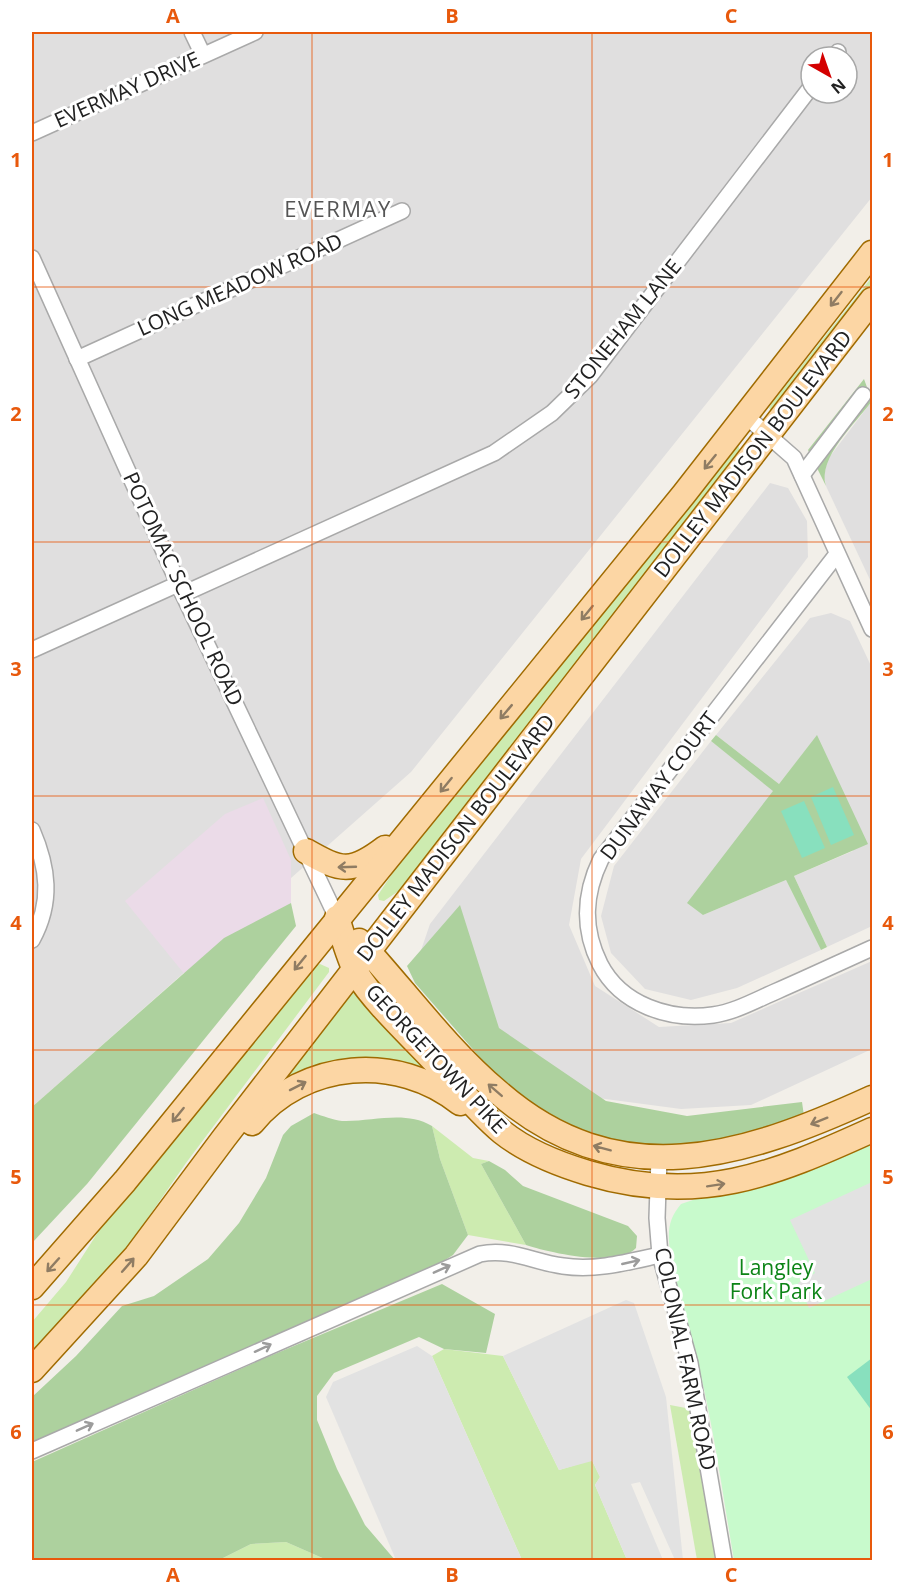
<svg xmlns="http://www.w3.org/2000/svg" width="904" height="1592" font-family="'Open Sans',sans-serif">
	<rect width="100%" height="100%" fill="#f2efe9"/>
	<g fill="#e0dfdf" fill-rule="evenodd">
		<path d="M 32,32 L 872,32 L 872,197 L 411,772 L 32,1107 ZM 811,57 L 847,57 L 847,93 L 811,93 Z"/>
		<polygon points="872,401 872,584 826,486 824,475 828,459"/>
		<polygon points="770,483 788,488 807,521 808,557 581,859 569,925 595,986 659,1027 731,1023 872,961 872,1049 751,1105 681,1109 598,1098 527,1064 417,962 430,924"/>
		<polygon points="831,613 850,621 872,668 872,926 827,947 794,876 853,851 817,736 779,784 716,735 810,618"/>
		<polygon points="711,741 774,790 703,915 786,880 821,950 737,988 691,1000 645,989 611,953 601,916 614,866"/>
	</g>
	<polygon fill="#ebdbe8" points="263,798 291,860 291,903 195,987 125,901 225,814"/>
	<g fill="#cdebb0">
		<polygon points="872,277 872,287 775,410 771,411 769,408 772,403"/>
		<polygon points="738,445 741,454 403,888 384,901 379,900 378,895 394,871 464,785 581,629 732,447"/>
		<polygon points="320,964 329,968 329,972 186,1163 129,1245 32,1352 32,1322 66,1282 118,1201 314,966"/>
		<polygon points="356,980 454,1091 427,1074 285,1080"/>
		<polygon points="432,1126 473,1158 489,1161 481,1164 526,1245 468,1235 440,1159"/>
		<polygon points="444,1349 503,1356 559,1470 592,1460 600,1477 595,1485 627,1560 522,1560 432,1356"/>
		<polygon points="670,1405 691,1409 716,1560 697,1560"/>
		<polygon points="286,1542 327,1560 219,1560 251,1544"/>
	</g>
	<g fill="#add19e">
		<path d="M 864,379 L 872,401 C 856,423 817,458 826,486 L 808,450 Z"/>
		<polygon points="716,735 779,784 817,735 868,844 794,876 827,947 821,950 786,880 703,915 687,903 773,791 711,741"/>
		<polygon points="291,903 296,926 87,1184 32,1243 32,1107 224,938"/>
		<polygon points="460,905 499,1028 606,1101 687,1116 802,1102 804,1116 792,1124 677,1151 627,1145 575,1132 533,1108 497,1077 415,983 407,966"/>
		<path d="M 314,1113 C 323,1116 333,1120 342,1121 C 373,1122 404,1110 432,1126 L 440,1159 L 468,1235 L 453,1255 L 425,1273 L 32,1446 L 32,1397 L 76,1356 L 122,1306 L 154,1296 L 208,1259 L 239,1223 L 266,1178 L 283,1135 L 291,1126 Z"/>
		<path d="M 489,1161 L 505,1170 L 523,1186 L 628,1226 L 637,1236 L 636,1248 C 618,1268 550,1253 526,1245 L 481,1164 Z"/>
		<polygon points="442,1284 495,1314 486,1353 444,1349 419,1337 334,1373 317,1396 317,1420 337,1469 365,1525 395,1560 327,1560 286,1542 251,1544 219,1560 32,1560 32,1462 258,1361"/>
	</g>
	<path fill="#c8facc" d="M 872,1140 L 872,1560 L 734,1560 C 724,1502 716,1443 703,1385 C 692,1338 673,1290 669,1242 C 668,1226 671,1216 681,1204 Z"/>
	<g fill="#88e0be">
		<polygon points="833,787 854,835 831,845 811,797"/>
		<polygon points="804,801 825,848 802,858 781,811"/>
		<polygon points="872,1358 872,1411 847,1377"/>
	</g>
	<g fill="#e2e2e2">
		<polygon points="872,1182 872,1279 809,1308 798,1283 815,1273 790,1220"/>
		<polygon points="626,1300 634,1303 666,1397 683,1560 675,1560 640,1482 631,1484 663,1560 627,1560 595,1485 600,1477 592,1461 559,1470 503,1356"/>
		<polygon points="417,1346 432,1356 522,1560 396,1560 326,1397 333,1382"/>
	</g>
	<g fill="none" stroke-linecap="round" stroke-linejoin="round">
		<g stroke="#a9a9a9" stroke-width="18">
			<g id="street">
				<polyline points="192,32 203,55"/>
				<polyline points="834,57 838,52"/>
				<polyline points="32,133 255,32"/>
				<polyline points="32,258 183,594 337,918"/>
				<polyline points="77,359 402,211"/>
				<polyline points="746,416 794,458 872,629"/>
				<polyline points="802,475 863,395"/>
				<path d="M 837,554 L 601,859 C 584,894 582,928 600,964 C 621,1005 670,1021 713,1015 C 735,1012 756,1000 777,991 C 809,977 841,962 872,948"/>
				<polyline points="183,594 494,453 552,413 590,376 811,87"/>
				<polyline points="32,650 178,584"/>
				<path d="M 32,830 C 48,867 53,902 32,940"/>
				<polyline points="659,1157 657,1218 660,1255 690,1363 724,1560"/>
				<path d="M 32,1451 L 480,1254 C 511,1248 533,1262 563,1266 C 596,1271 628,1262 660,1255"/>
			</g>
		</g>
		<g stroke="#a06b00" stroke-width="27">
			<g id="primary">
				<path d="M 306,851 C 341,871 351,874 385,848"/>
				<path d="M 337,918 C 343,936 348,957 357,974 C 373,1001 414,1039 436,1063 C 457,1086 478,1112 502,1132 C 527,1152 558,1164 588,1173 C 698,1206 773,1175 872,1130"/>
				<path d="M 359,941 C 405,991 446,1048 498,1092 C 618,1197 743,1157 872,1098"/>
				<path d="M 252,1123 C 303,1060 398,1053 460,1103"/>
				<polyline points="32,1287 125,1181 684,494 872,253"/>
				<polyline points="32,1370 136,1256 224,1138 872,300"/>
			</g>
		</g>
		<use href="#street" stroke="#fff" stroke-width="15"/>
		<use href="#primary" stroke="#fcd6a4" stroke-width="24"/>
	</g>
	<defs><path id="oneway-shaft" d="M-6 0H5M1.5-3L5.5 0L1.5 3" fill="none" stroke-width="1.6" stroke-linecap="round" stroke-linejoin="round" transform="scale(1.5)"/></defs>
	<g stroke="#8f7c63">
		<use href="#oneway-shaft" transform="translate(836 299) rotate(128)"/>
		<use href="#oneway-shaft" transform="translate(710 462) rotate(129)"/>
		<use href="#oneway-shaft" transform="translate(587 613) rotate(129)"/>
		<use href="#oneway-shaft" transform="translate(506 712) rotate(130)"/>
		<use href="#oneway-shaft" transform="translate(446 785) rotate(129)"/>
		<use href="#oneway-shaft" transform="translate(347 867) rotate(178)"/>
		<use href="#oneway-shaft" transform="translate(300 963) rotate(129)"/>
		<use href="#oneway-shaft" transform="translate(298 1086) rotate(-27)"/>
		<use href="#oneway-shaft" transform="translate(495 1090) rotate(-139)"/>
		<use href="#oneway-shaft" transform="translate(178 1115) rotate(129)"/>
		<use href="#oneway-shaft" transform="translate(819 1121) rotate(158)"/>
		<use href="#oneway-shaft" transform="translate(602 1148) rotate(-165)"/>
		<use href="#oneway-shaft" transform="translate(716 1185) rotate(-9)"/>
		<use href="#oneway-shaft" transform="translate(53 1265) rotate(132)"/>
		<use href="#oneway-shaft" transform="translate(128 1265) rotate(-49)"/>
	</g>
	<g stroke="#9c9c9c">
		<use href="#oneway-shaft" transform="translate(631 1262) rotate(-13)"/>
		<use href="#oneway-shaft" transform="translate(442 1269) rotate(-24)"/>
		<use href="#oneway-shaft" transform="translate(263 1348) rotate(-25)"/>
		<use href="#oneway-shaft" transform="translate(85 1427) rotate(-24)"/>
	</g>
	<path fill="none" stroke="#e8590c" stroke-width="1.5" stroke-opacity="0.55" d="M 312,32 L 312,1560M 592,32 L 592,1560M 32,287 L 872,287M 32,542 L 872,542M 32,796 L 872,796M 32,1050 L 872,1050M 32,1305 L 872,1305"/>
	<g text-anchor="middle" stroke-width="6" stroke-linejoin="round" paint-order="stroke">
		<g font-size="21" fill="#222" stroke="#fff">
			<text transform="translate(127 90) rotate(-24)" y="7">EVERMAY DRIVE</text>
			<text transform="translate(240 285) rotate(-24)" y="7">LONG MEADOW ROAD</text>
			<text transform="translate(623 329) rotate(-51)" y="7">STONEHAM LANE</text>
			<text transform="translate(753 454) rotate(-52)" y="7">DOLLEY MADISON BOULEVARD</text>
			<text transform="translate(183 589) rotate(65)" y="7">POTOMAC SCHOOL ROAD</text>
			<text transform="translate(659 786) rotate(-53)" y="7">DUNAWAY COURT</text>
			<text transform="translate(456 838) rotate(-52)" y="7">DOLLEY MADISON BOULEVARD</text>
			<text transform="translate(436 1059) rotate(47)" y="7">GEORGETOWN PIKE</text>
			<text transform="translate(685 1359) rotate(78)" y="7">COLONIAL FARM ROAD</text>
		</g>
		<g font-size="21" fill="#0c8416" stroke="#fff">
			<text x="776" y="1275">Langley<tspan x="776" dy="24">Fork Park</tspan></text>
		</g>
		<g font-size="22" letter-spacing="1.5" fill="#555" stroke="#fff">
			<text x="338" y="217">EVERMAY</text>
		</g>
	</g>
	<rect width="904" height="1592" fill="none" stroke="#ffffff" stroke-width="66"/>
	<g transform="translate(829 75) rotate(140)"><circle r="28" fill="#ffffff" stroke="#a7a7a7" stroke-width="1.5"/>
	<path d="M0-4.5L10 22L0 15L-10 22Z" fill="#d40000"/>
	<text y="-9" font-size="16" font-weight="bold" text-anchor="middle" fill="#222222">N</text>
	</g>
	<rect x="33" y="33" width="838" height="1526" fill="none" stroke="#e8590c" stroke-width="2"/>
	<g font-size="20" text-anchor="middle" font-weight="bold" fill="#e8590c">
		<text x="173" y="23">A</text>
		<text x="452" y="23">B</text>
		<text x="731" y="23">C</text>
		<text x="16" y="167">1</text>
		<text x="888" y="167">1</text>
		<text x="16" y="421">2</text>
		<text x="888" y="421">2</text>
		<text x="16" y="676">3</text>
		<text x="888" y="676">3</text>
		<text x="16" y="930">4</text>
		<text x="888" y="930">4</text>
		<text x="16" y="1184">5</text>
		<text x="888" y="1184">5</text>
		<text x="16" y="1439">6</text>
		<text x="888" y="1439">6</text>
		<text x="173" y="1582">A</text>
		<text x="452" y="1582">B</text>
		<text x="731" y="1582">C</text>
	</g>
</svg>
